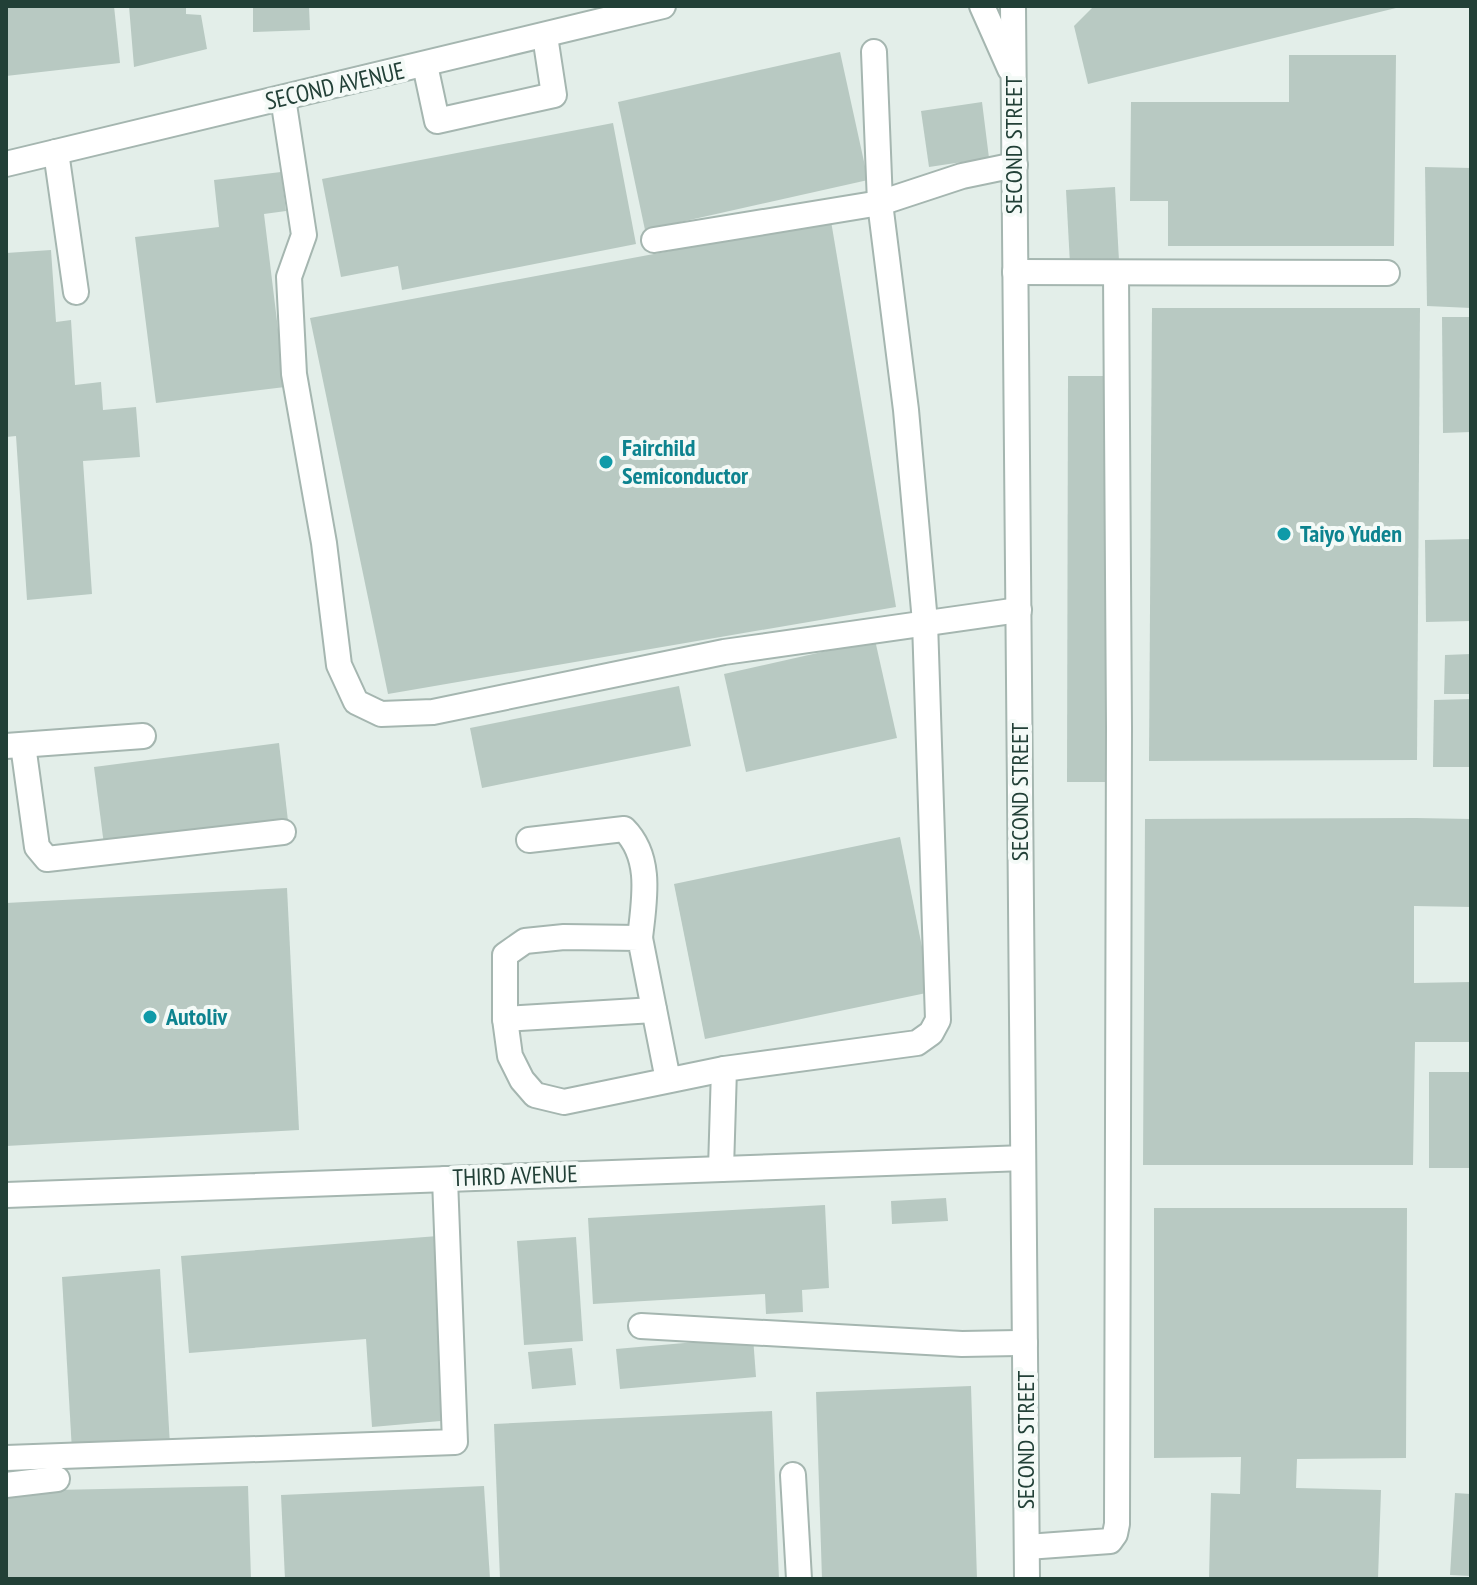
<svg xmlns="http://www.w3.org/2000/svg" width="1477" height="1585" font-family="'PT Sans Narrow',sans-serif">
	<rect width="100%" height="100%" fill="#e3eee9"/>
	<g fill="#b8c9c2">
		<polygon points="6,6 114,6 120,63 6,76"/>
		<polygon points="129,6 186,6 186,14 201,15 207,49 134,67"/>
		<polygon points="253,6 309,6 310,30 253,32"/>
		<polygon points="1094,6 1400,6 1400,7 1088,84 1074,26"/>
		<polygon points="840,52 868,180 645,230 618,102"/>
		<polygon points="1289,55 1396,55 1394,246 1168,246 1168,201 1130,201 1131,102 1289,102"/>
		<polygon points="982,102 989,158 929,167 921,111"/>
		<polygon points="613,123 636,244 402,290 398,266 341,277 322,179"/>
		<polygon points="1425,167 1471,168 1471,308 1427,306"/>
		<polygon points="281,172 286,211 264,214 285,387 156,403 135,237 219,227 214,180"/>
		<polygon points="1115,187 1119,261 1070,264 1066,190"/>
		<polygon points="831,221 896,607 388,694 310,318"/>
		<polygon points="51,250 56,322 71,320 75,385 101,382 103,410 136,407 140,457 83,461 92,594 27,600 16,436 6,437 6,253"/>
		<polygon points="1152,308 1420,308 1417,760 1149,761"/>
		<polygon points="1442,317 1471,317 1471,432 1443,433"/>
		<polygon points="1068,376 1112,376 1110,782 1067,782"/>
		<polygon points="1471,539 1471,621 1426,622 1425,540"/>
		<polygon points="875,640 897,738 746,772 724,674"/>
		<polygon points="1471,654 1471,694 1444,694 1445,655"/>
		<polygon points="679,686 691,746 482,788 470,728"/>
		<polygon points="1471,699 1471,767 1433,767 1434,700"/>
		<polygon points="279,743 288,821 104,845 94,767"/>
		<polygon points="1416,818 1471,819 1471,907 1414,906 1414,983 1471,982 1471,1042 1415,1042 1413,1165 1143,1165 1145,819"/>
		<polygon points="900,837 931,992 705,1039 674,884"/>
		<polygon points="287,888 299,1130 6,1146 6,903"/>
		<rect x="1429" y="1072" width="42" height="96"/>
		<polygon points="946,1198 948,1221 892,1224 891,1201"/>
		<polygon points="825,1205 829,1288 802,1290 803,1312 766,1314 765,1294 593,1304 588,1218"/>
		<polygon points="1154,1208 1407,1208 1406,1458 1297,1459 1296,1488 1381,1490 1378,1579 1209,1579 1211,1493 1240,1494 1241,1457 1154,1458"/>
		<polygon points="438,1236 452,1420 372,1427 366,1339 189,1353 181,1256"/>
		<polygon points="576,1237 583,1341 524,1345 517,1241"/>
		<polygon points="160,1269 170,1446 72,1451 62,1277"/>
		<polygon points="753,1337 756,1377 620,1389 616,1349"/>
		<polygon points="572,1348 576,1385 532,1389 528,1352"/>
		<polygon points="971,1386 977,1579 822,1579 816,1392"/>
		<polygon points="772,1411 779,1579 500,1579 494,1424"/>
		<polygon points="248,1486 251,1579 6,1579 6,1491"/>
		<polygon points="484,1486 490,1579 285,1579 281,1495"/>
		<polygon points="1455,1493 1471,1494 1471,1576 1450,1575"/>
	</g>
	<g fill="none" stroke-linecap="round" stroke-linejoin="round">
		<g stroke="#a5b6b0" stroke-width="28">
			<g id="minor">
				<polyline points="982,6 1010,69"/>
				<polyline points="1013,6 1027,1579"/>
				<polyline points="425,65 437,121 554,95 545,36"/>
				<polyline points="283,98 304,235 289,277 294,374 324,543 339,665 356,702 381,714 433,712 724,652 1019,610"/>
				<polyline points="56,152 76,292"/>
				<polyline points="6,164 663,6"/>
				<polyline points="654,240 880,203 962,176 1015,165"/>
				<polyline points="1015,272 1387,273"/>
				<polyline points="23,745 37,847 47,859 283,832"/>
				<polyline points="6,746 143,736"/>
				<path d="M 529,840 L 624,829 C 653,858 644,901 640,938"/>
				<polyline points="505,1019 654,1010"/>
				<polyline points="668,1080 640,938 564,937 525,941 505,955 505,1019 510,1056 522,1080 535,1095 564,1102 724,1069"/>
				<polyline points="721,1169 724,1069 917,1043 931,1033 938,1020 925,622 906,410 880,203 874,52"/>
				<polyline points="6,1195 1023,1158"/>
				<polyline points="641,1326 962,1344 1025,1343"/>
				<polyline points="6,1458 455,1442 445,1179"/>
				<polyline points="793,1475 799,1579"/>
				<polyline points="6,1485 57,1479"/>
				<polyline points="1027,1547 1110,1541 1115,1534 1117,1524 1119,727 1116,273"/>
			</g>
		</g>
		<use href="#minor" stroke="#fff" stroke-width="24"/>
	</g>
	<g fill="#0f9aa8" stroke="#f4faf7" stroke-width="3">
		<circle cx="606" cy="462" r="8"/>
		<circle cx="1284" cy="534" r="8"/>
		<circle cx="150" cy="1017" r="8"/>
	</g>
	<g text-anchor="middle" stroke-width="8" stroke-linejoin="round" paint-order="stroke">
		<g font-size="24" fill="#224037" stroke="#f4faf7">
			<text transform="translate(335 86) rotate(-13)" y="8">SECOND AVENUE</text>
			<text transform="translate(1014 145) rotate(-90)" y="8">SECOND STREET</text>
			<text transform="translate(1020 792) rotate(-90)" y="8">SECOND STREET</text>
			<text transform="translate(515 1176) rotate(-2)" y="8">THIRD AVENUE</text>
			<text transform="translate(1026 1440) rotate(-90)" y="8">SECOND STREET</text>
		</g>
		<g font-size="24" font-weight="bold" fill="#0d838f" stroke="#f4faf7" text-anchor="start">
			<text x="622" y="456">Fairchild<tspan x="622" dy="28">Semiconductor</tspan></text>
			<text x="1300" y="542">Taiyo Yuden</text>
			<text x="166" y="1025">Autoliv</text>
		</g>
	</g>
	<rect width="1477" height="1585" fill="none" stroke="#224037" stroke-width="16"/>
</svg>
